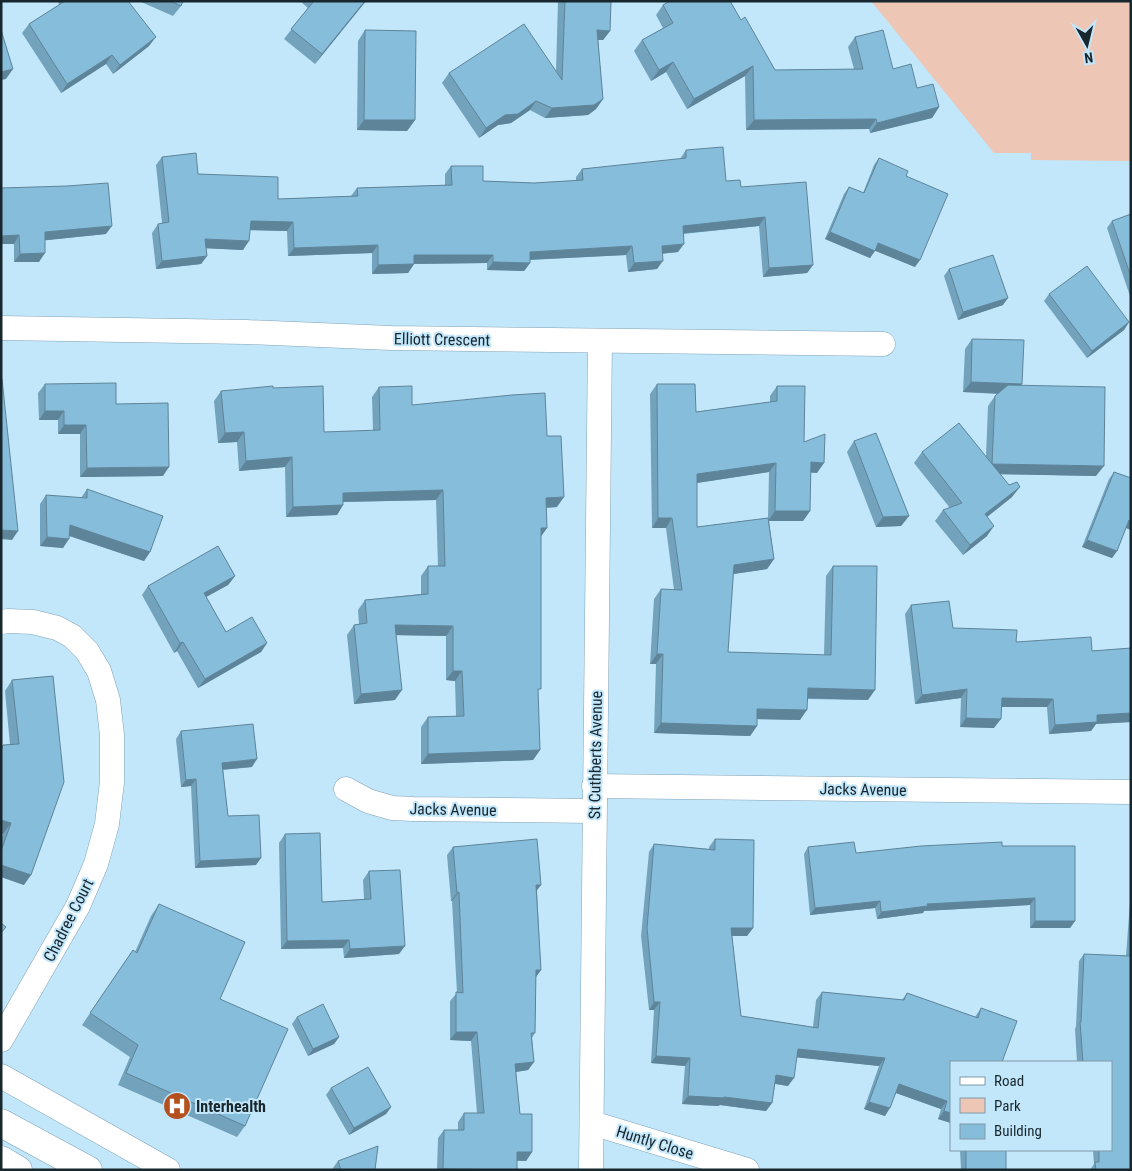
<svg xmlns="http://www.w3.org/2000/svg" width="1132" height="1171" font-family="'Roboto Condensed',sans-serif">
	<rect width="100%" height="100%" fill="#c2e7fb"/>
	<polygon fill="#edc6b6" points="871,1 1131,1 1131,161 1031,160 1031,153 994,153"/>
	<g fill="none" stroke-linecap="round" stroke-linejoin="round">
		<g stroke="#80a2b5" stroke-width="25">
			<g id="street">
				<polyline points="1,328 246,332 391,338 883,344"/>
				<polyline points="1,622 8,621 33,622 57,628 72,636 87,651 99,671 108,700 112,735 112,782 107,824 96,864 78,906 1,1040"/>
				<polyline points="594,786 1131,792"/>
				<polyline points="346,789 368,801 392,808 413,809 594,811"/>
				<polyline points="1,1076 168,1170"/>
				<polyline points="592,1123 747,1170"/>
				<polyline points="591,1170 600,341"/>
			</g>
		</g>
		<g stroke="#80a2b5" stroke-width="29">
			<g id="primary">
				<polyline points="1,1123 88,1170"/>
				<polyline points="1,1160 18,1170"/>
			</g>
		</g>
		<use href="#street" stroke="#fff" stroke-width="24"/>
		<use href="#primary" stroke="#fff" stroke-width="28"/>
	</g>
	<g fill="#73a3bc" fill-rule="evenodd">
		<polygon points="60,1 128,1 149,46 113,74 106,64 61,93 22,33 29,24 60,5 58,3"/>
		<polygon points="139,1 183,1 181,6 173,16"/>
		<polygon points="300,1 366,1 315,64 284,39 308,8"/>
		<polygon points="558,1 611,1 610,31 603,40 598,40 603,99 596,109 588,115 545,118 530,110 511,123 498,125 479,138 442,83 449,73 556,71"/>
		<polygon points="663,5 741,20 775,70 854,69 848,47 855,37 939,107 932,118 870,133 869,129 746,130 745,76 687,109 666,72 651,81 634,51 642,40 663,28 656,15"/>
		<polygon points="365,30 415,120 407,131 357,130 358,41"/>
		<polygon points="686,150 726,181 741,187 813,265 807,273 763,277 759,226 683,234 678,252 662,254 657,269 628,272 626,255 530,260 530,263 524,271 487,270 487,263 414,264 408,273 372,274 372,253 288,256 287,231 250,230 243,250 206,248 207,256 201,264 156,269 152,233 158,224 162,223 156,165 162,157 198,174 278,199 351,196 357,188 445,185 445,174 451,166 483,181 534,183 576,181 576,177 582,169 680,159"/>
		<polygon points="879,158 906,176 915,267 875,250 870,258 825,239 844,194 849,187 863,193 874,165"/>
		<polygon points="1,188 106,234 45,240 39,262 14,262 14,244 1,244"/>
		<polygon points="1131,214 1131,299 1107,228 1112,221"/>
		<polygon points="949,269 1003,305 958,320 944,276"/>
		<polygon points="1049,294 1129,322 1124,330 1087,358 1044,301"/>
		<polygon points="972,339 1022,384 1021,385 1096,476 1000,474 1012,497 987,517 987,536 963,555 935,521 943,510 950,508 914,463 922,452 986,456 988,406 995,396 997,394 963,392 965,349"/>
		<polygon points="45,384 116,404 163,476 80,477 80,434 58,434 58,420 39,420 38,393"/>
		<path d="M 657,384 L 696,412 L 770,402 L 770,396 L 777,386 L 817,473 L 810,472 L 810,511 L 803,521 L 769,521 L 774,559 L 767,569 L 733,574 L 728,652 L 824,655 L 826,576 L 833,566 L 868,700 L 808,699 L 800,720 L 757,719 L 757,726 L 750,736 L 654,733 L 656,664 L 650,664 L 654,599 L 661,589 L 674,590 L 666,528 L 652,528 L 650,394 ZM 769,472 L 768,518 L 697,527 L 697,483 Z"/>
		<polygon points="379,387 412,405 547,436 557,507 546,508 547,528 541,535 538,693 540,750 533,760 421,764 421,727 428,717 456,716 455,681 446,680 446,636 396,635 395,700 354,704 347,635 354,625 359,624 358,610 365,600 421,594 421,576 428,566 438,566 436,500 343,502 343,505 337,515 286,517 285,467 239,471 237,442 218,443 214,401 221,391 273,388 324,432 373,431 372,397"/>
		<polygon points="854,441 909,516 901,526 876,527 847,452"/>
		<polygon points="1114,472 1131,478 1131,530 1126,528 1117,551 1112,558 1082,547 1109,479"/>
		<polygon points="87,489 150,552 144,561 69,536 63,548 40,546 40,504 46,495 81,498"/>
		<polygon points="235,576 228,585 206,597 226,632 267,643 261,652 198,688 177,651 174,653 142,595 148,586"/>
		<polygon points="911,605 953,628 1016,642 1092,651 1131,648 1131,722 1096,724 1091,731 1049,734 1047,707 1001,707 994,728 960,727 961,698 915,704 905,614"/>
		<polygon points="53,676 24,885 1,877 1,840 3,834 1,833 1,748 3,745 10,745 5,691 12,680"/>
		<polygon points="181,731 252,767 223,770 228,816 256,865 195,868 191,786 181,787 176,739"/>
		<polygon points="285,834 322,902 364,899 363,880 369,871 399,954 344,958 343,948 281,949 279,843"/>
		<polygon points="715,839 753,928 747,936 732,936 741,1016 813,1027 816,1000 822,992 902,1000 907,993 975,1017 981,1008 1017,1021 951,1062 951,1123 938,1119 941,1109 896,1093 885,1116 864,1109 879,1066 797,1057 788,1086 775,1084 772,1103 766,1111 720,1105 718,1106 682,1104 685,1066 651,1063 654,1010 649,1010 641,936 649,852 654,844 709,849 709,847"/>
		<polygon points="1002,846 1075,921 1070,928 1030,928 1030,905 924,911 923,913 877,919 875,908 810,915 804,854 808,847 856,853"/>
		<polygon points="453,847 537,891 541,970 536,977 535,1033 532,1038 534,1062 528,1070 516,1072 520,1114 532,1152 526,1161 517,1161 517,1170 437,1170 438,1138 444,1130 458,1130 458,1122 464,1113 477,1113 471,1041 450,1040 450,1001 457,993 452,901 451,901 447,855"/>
		<polygon points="1131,888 1131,1170 1090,1170 1094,1164 1093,1150 1111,1150 1111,1062 1077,1062 1075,1029 1076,1026 1079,961 1084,954 1126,956"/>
		<polygon points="159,904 220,999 245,1126 237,1137 118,1085 130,1057 82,1025 133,950 135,952 151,916"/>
		<polygon points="297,1017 339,1037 334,1044 308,1056 292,1024"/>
		<polygon points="331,1088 391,1107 386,1114 349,1135 326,1095"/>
		<polygon points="960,1150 1006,1150 1006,1170 961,1170"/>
		<polygon points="338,1161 375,1170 333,1170 333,1168"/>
	</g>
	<g fill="#5e8499">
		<polygon points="365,1 366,1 315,64 322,54"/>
		<polygon points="597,30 610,31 603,40 590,40"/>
		<polygon points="156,37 149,46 113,74 120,65"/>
		<polygon points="112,55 106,64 61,93 67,84"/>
		<polygon points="673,62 666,72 651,81 659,70"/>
		<polygon points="753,66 745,76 687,109 694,99"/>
		<polygon points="13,69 6,79 1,80 1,72"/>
		<polygon points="603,99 596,109 588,115 545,118 552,108"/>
		<polygon points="536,101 530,110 511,123 498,125 479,138 486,128 505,115"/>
		<polygon points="939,107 932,118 870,133 877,123"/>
		<polygon points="876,119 869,129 746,130 754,120"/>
		<polygon points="364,120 415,120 407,131 357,130"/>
		<polygon points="765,217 759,226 677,234 683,226"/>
		<polygon points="251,221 293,222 287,231 245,230"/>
		<polygon points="112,226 106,234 39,241 45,232"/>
		<polygon points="830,232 875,251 870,258 825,239"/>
		<polygon points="19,235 14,244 1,244 1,236"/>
		<polygon points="205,239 249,241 243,250 199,248"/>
		<polygon points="878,243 920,260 915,267 873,250"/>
		<polygon points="684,244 678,252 656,254 662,246"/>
		<polygon points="378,245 372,253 288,256 294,248"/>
		<polygon points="632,246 626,255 524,260 530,252"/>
		<polygon points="45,253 39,262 14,262 20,254"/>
		<polygon points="414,255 493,255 487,263 408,264"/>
		<polygon points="207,256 201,264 156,269 162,261"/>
		<polygon points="663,261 657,269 628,272 634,263"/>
		<polygon points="493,262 530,263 524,271 487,270"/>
		<polygon points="414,264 408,273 372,274 378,265"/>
		<polygon points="813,265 807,273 763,277 769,268"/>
		<polygon points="1008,298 1003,305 958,320 963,312"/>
		<polygon points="1129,322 1124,330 1087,358 1092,351"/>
		<polygon points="971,382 1022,384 1015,394 963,392"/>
		<polygon points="45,411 64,411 58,420 39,420"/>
		<polygon points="64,425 86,425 80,434 58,434"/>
		<polygon points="244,432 237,442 218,443 225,433"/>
		<polygon points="292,457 285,467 239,471 246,461"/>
		<polygon points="811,462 824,463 817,473 804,472"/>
		<polygon points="776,463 769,472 690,484 697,474"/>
		<polygon points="992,464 1104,466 1096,476 985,474"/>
		<polygon points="169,467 163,476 80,477 87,468"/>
		<polygon points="1020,487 1012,497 978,524 985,514"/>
		<polygon points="443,490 436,500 336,502 343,493"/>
		<polygon points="564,497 557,507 539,508 546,498"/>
		<polygon points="343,505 337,515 286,517 293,507"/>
		<polygon points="775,511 810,511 803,521 768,521"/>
		<polygon points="909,516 901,526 876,527 883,517"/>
		<polygon points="658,518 672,518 666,528 652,528"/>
		<polygon points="1129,520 1131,521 1131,530 1124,527"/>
		<polygon points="70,525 150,552 144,561 64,534"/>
		<polygon points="994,526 987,536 963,555 970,545"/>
		<polygon points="541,528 547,528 540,538"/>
		<polygon points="1,530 18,531 12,540 1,539"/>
		<polygon points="47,537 69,539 63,548 40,546"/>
		<polygon points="1087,540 1117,551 1112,558 1082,547"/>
		<polygon points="774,559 767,569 727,575 734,565"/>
		<polygon points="235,576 228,585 197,602 204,593"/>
		<polygon points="395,625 453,626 446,636 388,635"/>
		<polygon points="183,642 177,651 174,653 180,643"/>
		<polygon points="267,643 261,652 198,688 205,679"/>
		<polygon points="657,654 663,654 656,664 650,664"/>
		<polygon points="453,671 462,671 455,681 446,680"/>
		<polygon points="808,688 875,690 868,700 801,698"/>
		<polygon points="967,689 961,698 915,704 922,695"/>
		<polygon points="402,690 395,700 354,704 361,694"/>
		<polygon points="1002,698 1053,699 1047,707 995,707"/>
		<polygon points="757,709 807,710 800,720 750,719"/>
		<polygon points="1131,713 1131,722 1096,724 1091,731 1049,734 1055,725 1097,715"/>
		<polygon points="966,718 1001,719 994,728 960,727"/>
		<polygon points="661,723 757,726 750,736 654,733"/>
		<polygon points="540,750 533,760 421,764 428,754"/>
		<polygon points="257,759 252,767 217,770 222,763"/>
		<polygon points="196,779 191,786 181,787 186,780"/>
		<polygon points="1,820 11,823 3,834 1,833"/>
		<polygon points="261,858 256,865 195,868 200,861"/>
		<polygon points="1,865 31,875 24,885 1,877"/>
		<polygon points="536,885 541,885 535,893"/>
		<polygon points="459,892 452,901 451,901 457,893"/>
		<polygon points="1035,898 1030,905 924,911 923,913 877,919 881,912 927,904"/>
		<polygon points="880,901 875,908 810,915 815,908"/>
		<polygon points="1035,921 1075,921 1070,928 1030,928"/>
		<polygon points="731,928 753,928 747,936 725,936"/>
		<polygon points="349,940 343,948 281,949 287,941"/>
		<polygon points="405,946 399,954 344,958 350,949"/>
		<polygon points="536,970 541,970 535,978"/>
		<polygon points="654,1002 660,1002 654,1010 649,1010"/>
		<polygon points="456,1032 477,1032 471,1041 450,1040"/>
		<polygon points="339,1037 334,1044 308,1056 313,1049"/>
		<polygon points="798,1049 885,1058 879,1066 793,1057"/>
		<polygon points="656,1056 690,1058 685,1066 651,1063"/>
		<polygon points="534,1062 528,1070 509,1073 515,1064"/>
		<polygon points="776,1075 794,1078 788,1086 771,1083"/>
		<polygon points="899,1084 947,1101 941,1109 893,1092"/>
		<polygon points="688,1096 724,1097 772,1103 766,1111 720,1105 718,1106 682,1104"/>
		<polygon points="869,1102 890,1108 885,1116 864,1109"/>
		<polygon points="391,1107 386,1114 349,1135 354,1128"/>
		<polygon points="944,1111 951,1113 951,1123 938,1119"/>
		<polygon points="517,1152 532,1152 526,1161 511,1160"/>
		<polygon points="443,1169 503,1170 443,1170"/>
	</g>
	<g fill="#86bddb" stroke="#5e8499">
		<polygon points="65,1 128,1 156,37 120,65 112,55 67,84 29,24"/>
		<polygon points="170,1 183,1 181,6"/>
		<polygon points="314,1 365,1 322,54 291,29"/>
		<polygon points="565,1 611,1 610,31 597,30 603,99 594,105 552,108 536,101 518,114 505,115 486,128 449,73 524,24 562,80"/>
		<polygon points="670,1 730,1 741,20 745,17 775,70 863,69 855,37 883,30 893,69 911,64 917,88 933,84 939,107 877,123 876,119 754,120 753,66 694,99 673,62 659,70 642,40 673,23 663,5"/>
		<polygon points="1,30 13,69 1,72"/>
		<polygon points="365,30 416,31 415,120 364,120"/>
		<polygon points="723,147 726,181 740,180 741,187 806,182 813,265 769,268 765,217 683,226 684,244 662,246 663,261 634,263 632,246 530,252 530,263 493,262 493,255 414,255 414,264 378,265 378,245 294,248 293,222 251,221 249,241 205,239 207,256 162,261 158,224 169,222 162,157 196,153 198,174 278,177 278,199 358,196 357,188 452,185 451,166 483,166 483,181 534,183 583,180 582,169 686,158 686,150"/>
		<polygon points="879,158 908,171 906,176 948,194 920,260 878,243 875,251 830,232 849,187 864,193"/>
		<polygon points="108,183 112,226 45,232 45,253 20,254 19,235 1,236 1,188 67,186"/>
		<polygon points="1131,214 1131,277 1112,221"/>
		<polygon points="993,255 1008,298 963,312 949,269"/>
		<polygon points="1087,266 1129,322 1092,351 1049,294"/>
		<polygon points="972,339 1024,340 1022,384 971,382"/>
		<polygon points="1,379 2,379 18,531 1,530"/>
		<polygon points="116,383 116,404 168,403 169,467 87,468 86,425 64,425 64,411 45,411 45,384"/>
		<polygon points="657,384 695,384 696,412 777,401 777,386 805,386 804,442 825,434 824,463 811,462 810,511 775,511 776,463 697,474 697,527 768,518 774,559 734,565 728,652 831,655 833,566 877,566 875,690 808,688 807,710 757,709 757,726 661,723 663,654 657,654 661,589 682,590 672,518 658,518"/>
		<polygon points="1008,385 1105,387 1104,466 992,464 995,396"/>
		<polygon points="273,386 273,388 323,386 324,432 380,430 379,387 412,386 412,405 512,395 545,393 547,436 561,436 564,497 546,498 547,528 541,528 541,689 538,689 540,750 428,754 428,717 464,716 462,671 453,671 453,626 395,625 402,690 361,694 354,625 367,623 365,600 428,594 428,566 445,566 443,490 343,493 343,505 293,507 292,457 246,461 244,432 225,433 221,391"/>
		<polygon points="959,423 1009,485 1017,482 1020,487 985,514 994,526 970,545 943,510 962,503 922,452"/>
		<polygon points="876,433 909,516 883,517 854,441"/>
		<polygon points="1114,472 1131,478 1131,521 1129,520 1117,551 1087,540"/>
		<polygon points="87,489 163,516 150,552 70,525 69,539 47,537 46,495 87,498"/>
		<polygon points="218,546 235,576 204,593 226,632 252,617 267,643 205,679 183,642 180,643 148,586"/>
		<polygon points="949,601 953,628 1017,630 1016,642 1091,637 1092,651 1131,648 1131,713 1097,715 1097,722 1055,725 1053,699 1002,698 1001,719 966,718 967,689 922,695 911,605"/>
		<polygon points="53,676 64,782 31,875 1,865 1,851 11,823 1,820 1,751 3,745 19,744 12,680"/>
		<polygon points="253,724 257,759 222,763 228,816 259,815 261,858 200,861 196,779 186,780 181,731"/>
		<polygon points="320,833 322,902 371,899 369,871 400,870 405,946 350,949 349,940 287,941 285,834"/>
		<polygon points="537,839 541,885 536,885 541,970 536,970 535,1033 531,1033 534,1062 515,1064 520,1114 532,1114 532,1152 517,1152 517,1170 443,1169 444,1130 464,1130 464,1113 484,1113 477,1032 456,1032 456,992 463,993 459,892 457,893 453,847"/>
		<polygon points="715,839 754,840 753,928 731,928 741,1016 818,1028 822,992 904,1000 907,993 978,1018 981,1008 1017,1021 1002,1062 951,1062 951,1113 944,1111 947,1101 899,1084 890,1108 869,1102 885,1058 798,1049 794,1078 776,1075 772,1103 724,1097 724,1098 688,1096 690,1058 656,1056 660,1002 654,1002 647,928 654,844 715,850"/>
		<polygon points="854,842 856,853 921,846 1002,842 1002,846 1075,846 1075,921 1035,921 1035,898 927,904 928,906 881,912 880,901 815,908 808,847"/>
		<polygon points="159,904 245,942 220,999 288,1029 245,1126 126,1073 138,1045 90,1013 133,950 137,953"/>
		<polygon points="1,923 6,927 1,933"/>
		<polygon points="1131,950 1131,1170 1096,1170 1095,1162 1099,1162 1099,1150 1111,1150 1111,1062 1083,1062 1080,1022 1081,1022 1084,954 1130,956"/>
		<polygon points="323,1004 339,1037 313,1049 297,1017"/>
		<polygon points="368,1067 391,1107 354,1128 331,1088"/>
		<polygon points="378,1146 375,1170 341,1170 338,1161"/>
		<rect x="966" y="1150" width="40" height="20"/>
	</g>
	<defs>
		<g id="hospital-disc" transform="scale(1.4375)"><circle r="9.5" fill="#b4501d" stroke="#c2e7fb"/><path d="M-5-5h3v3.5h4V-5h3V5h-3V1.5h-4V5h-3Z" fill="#fff"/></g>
	</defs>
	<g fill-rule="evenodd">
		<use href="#hospital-disc" x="177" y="1106"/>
	</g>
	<g text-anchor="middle" stroke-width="4" stroke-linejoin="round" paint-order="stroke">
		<g font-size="16" fill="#18262d" stroke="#c2e7fb">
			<text transform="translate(442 339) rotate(1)" y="6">Elliott Crescent</text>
			<text transform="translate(595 755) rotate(-89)" y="6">St Cuthberts Avenue</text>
			<text transform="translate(863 789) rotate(1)" y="6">Jacks Avenue</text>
			<text transform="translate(453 809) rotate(1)" y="6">Jacks Avenue</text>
			<text transform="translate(68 920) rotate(-63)" y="6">Chadree Court</text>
			<text transform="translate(655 1142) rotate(17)" y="6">Huntly Close</text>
		</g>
		<g font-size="16" font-weight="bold" fill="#18262d" stroke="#c2e7fb" text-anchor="start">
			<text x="196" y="1112">Interhealth</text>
		</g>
	</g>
	<rect width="1132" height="1171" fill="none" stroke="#18262d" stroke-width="5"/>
	<rect x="950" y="1061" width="162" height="90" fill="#c2e7fb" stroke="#7e9aa9"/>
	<rect x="960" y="1077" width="25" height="8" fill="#ffffff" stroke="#7e9aa9"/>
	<text x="994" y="1086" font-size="15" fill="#18262d">Road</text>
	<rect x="960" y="1098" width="25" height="15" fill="#edc6b6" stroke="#7e9aa9"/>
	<text x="994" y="1111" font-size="15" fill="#18262d">Park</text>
	<rect x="960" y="1124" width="25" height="15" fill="#86bddb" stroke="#7e9aa9"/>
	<text x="994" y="1136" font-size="15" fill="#18262d">Building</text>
	<g transform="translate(1087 45) rotate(172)" stroke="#c2e7fb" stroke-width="4" paint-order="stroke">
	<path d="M0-4L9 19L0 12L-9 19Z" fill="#18262d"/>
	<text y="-8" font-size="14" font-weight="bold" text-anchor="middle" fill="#18262d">N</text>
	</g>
</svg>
